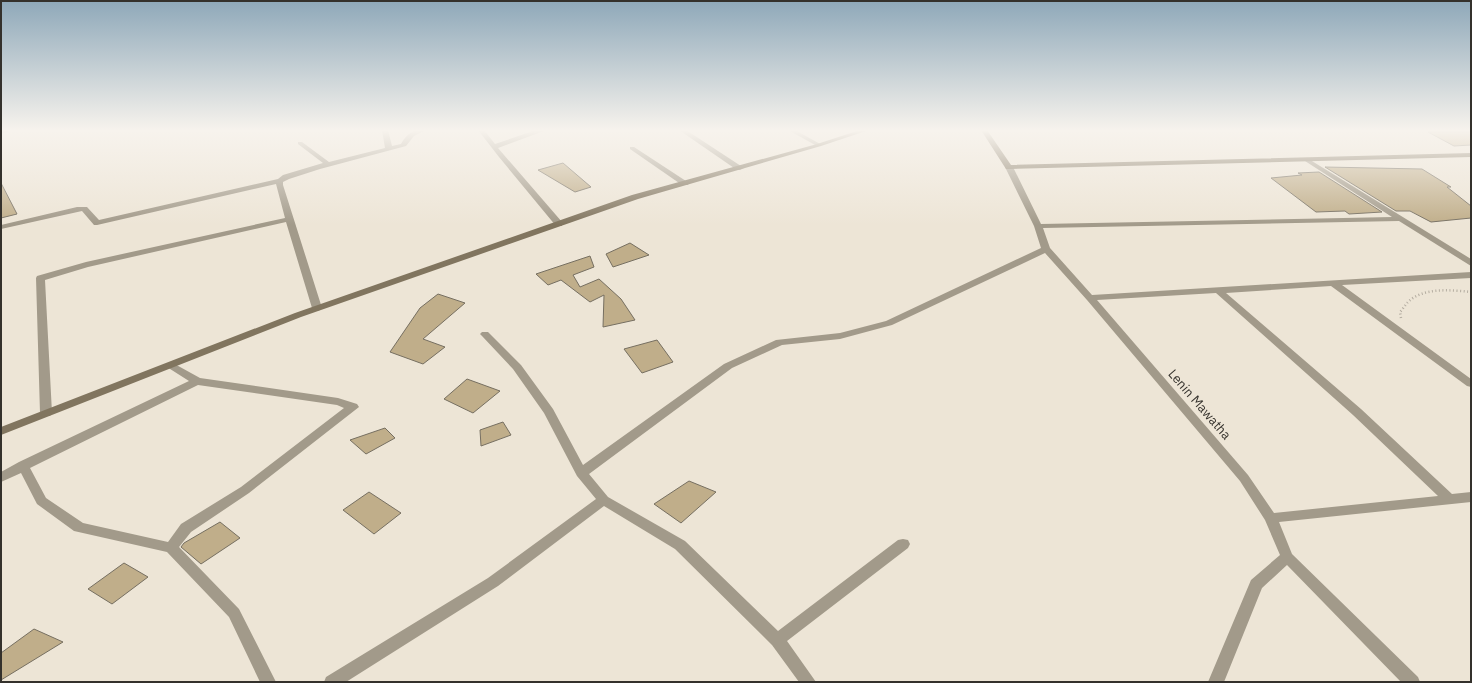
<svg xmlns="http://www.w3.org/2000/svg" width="1472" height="683" font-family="'IBM Plex Sans',sans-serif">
	<rect width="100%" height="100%" fill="#ede5d6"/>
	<g fill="#c0ae8a" stroke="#766f61">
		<polygon points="1428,132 1471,132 1471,145 1454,146"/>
		<polygon points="563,163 591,187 575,192 538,170"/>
		<polygon points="1325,167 1422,169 1451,187 1447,187 1471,206 1471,218 1431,222 1410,211 1396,211"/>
		<polygon points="1319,172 1382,212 1349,214 1345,211 1316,212 1271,178 1302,175 1298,173"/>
		<polygon points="1,183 17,214 1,218"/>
		<polygon points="630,243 649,255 613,267 606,254"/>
		<polygon points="590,256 594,267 573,275 580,287 599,279 621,299 635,320 603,327 604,295 590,302 561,280 548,285 536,274"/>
		<polygon points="438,294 465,303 423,339 445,347 423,364 390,352 420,308"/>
		<polygon points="657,340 673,362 642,373 624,349"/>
		<polygon points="467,379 500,391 473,413 444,399"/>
		<polygon points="503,422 511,435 481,446 480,430"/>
		<polygon points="385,428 395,438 366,454 350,440"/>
		<polygon points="689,481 716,492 681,523 654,504"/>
		<polygon points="369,492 401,513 374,534 343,510"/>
		<polygon points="220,522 240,538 201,564 181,547 184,543"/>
		<polygon points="124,563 148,577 112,604 88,589"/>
		<polygon points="34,629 63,642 1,680 1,653"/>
	</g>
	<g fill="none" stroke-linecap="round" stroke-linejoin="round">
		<path stroke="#b4ada1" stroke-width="2.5" stroke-dasharray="1 2.5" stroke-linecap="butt" d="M 1401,318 L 1400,312 C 1403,309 1405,305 1408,302 C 1423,287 1452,290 1471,292"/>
		<g fill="#a29a8a" fill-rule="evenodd">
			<polygon points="1,130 12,130 1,134"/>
			<path d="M 382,130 L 388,130 L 392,146 L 401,144 C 407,133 415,129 426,130 L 414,136 L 406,146 L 320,169 L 289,179 L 283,182 L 283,185 L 322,308 L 320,310 L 317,311 L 312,308 L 286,222 L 88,267 L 45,280 L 52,413 L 50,416 L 42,416 L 40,413 L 36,278 L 37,276 L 86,262 L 285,218 L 276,184 L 97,225 L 94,225 L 82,211 L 1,229 L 1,225 L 77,207 L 87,207 L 99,220 L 278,179 L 283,175 L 323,163 L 298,144 L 298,142 L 302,142 L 329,162 L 385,148 Z"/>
			<polygon points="478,130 484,130 495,144 536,130 545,130 544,131 498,148 562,222 562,226 556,226 499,157"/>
			<polygon points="679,130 686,130 744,168 740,170 737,170"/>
			<polygon points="788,130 795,130 822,145 817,146"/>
			<polygon points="630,147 634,147 689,183 688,185 682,185 630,149"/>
			<path d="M 1307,158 L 1471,259 L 1471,266 L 1399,221 L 1043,228 L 1050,248 L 1092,295 L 1471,272 L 1471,278 L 1342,285 L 1471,379 L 1471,387 L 1467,386 L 1331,286 L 1226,293 L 1361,409 L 1452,494 L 1471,492 L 1471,502 L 1279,522 L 1292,554 L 1418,677 L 1420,682 L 1401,682 L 1287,565 L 1262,588 L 1224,682 L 1208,682 L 1251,580 L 1280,555 L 1265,520 L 1240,481 L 1087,300 L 1045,253 L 892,325 L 840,339 L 782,345 L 732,368 L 589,474 L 608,497 L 685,541 L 778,631 L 898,540 L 903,539 L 908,540 L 910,544 L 908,548 L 787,641 L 816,682 L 799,682 L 772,645 L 675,549 L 604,506 L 498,586 L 346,682 L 324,682 L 326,677 L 488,578 L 596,499 L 577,476 L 544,413 L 513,369 L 482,336 L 480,334 L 482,332 L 488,332 L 521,365 L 553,409 L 583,465 L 724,364 L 776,340 L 840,333 L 886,321 L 1041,248 L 1034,226 L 1005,167 L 1006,165 L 1012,165 L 1013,167 L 1041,224 L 1392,217 L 1305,161 L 1304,160 ZM 1216,293 L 1353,415 L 1438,496 L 1274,513 L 1248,475 L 1097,300 Z"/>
			<path d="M 171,362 L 200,378 L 338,398 L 357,404 L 359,407 L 249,493 L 191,532 L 179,547 L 239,609 L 276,682 L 260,682 L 229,617 L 167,552 L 74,531 L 37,504 L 21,473 L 1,482 L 1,472 L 19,462 L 189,381 L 167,367 L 166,365 ZM 198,385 L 337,405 L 344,408 L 241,487 L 181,524 L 168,542 L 83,523 L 46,498 L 30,468 Z"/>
		</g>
		<g fill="#81755f" fill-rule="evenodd">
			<polygon points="860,130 869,130 821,146 638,199 301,317 1,435 1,427 295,313 632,195 817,144"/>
			<polygon points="981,130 987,130 1011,165 1471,153 1471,157 1009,169 1006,169"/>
		</g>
	</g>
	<linearGradient id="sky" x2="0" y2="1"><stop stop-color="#8ea8b9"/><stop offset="0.58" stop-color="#f7f3ed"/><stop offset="1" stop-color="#f7f3ed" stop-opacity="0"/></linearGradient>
	<rect width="1472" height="225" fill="url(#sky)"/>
	<g text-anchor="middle" stroke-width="4" stroke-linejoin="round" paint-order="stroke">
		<g font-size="13" fill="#34312c" stroke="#ede5d6">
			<text transform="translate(1200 404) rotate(49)" y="5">Lenin Mawatha</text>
		</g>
	</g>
	<rect width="1472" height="683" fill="none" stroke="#34312c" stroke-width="4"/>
</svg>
